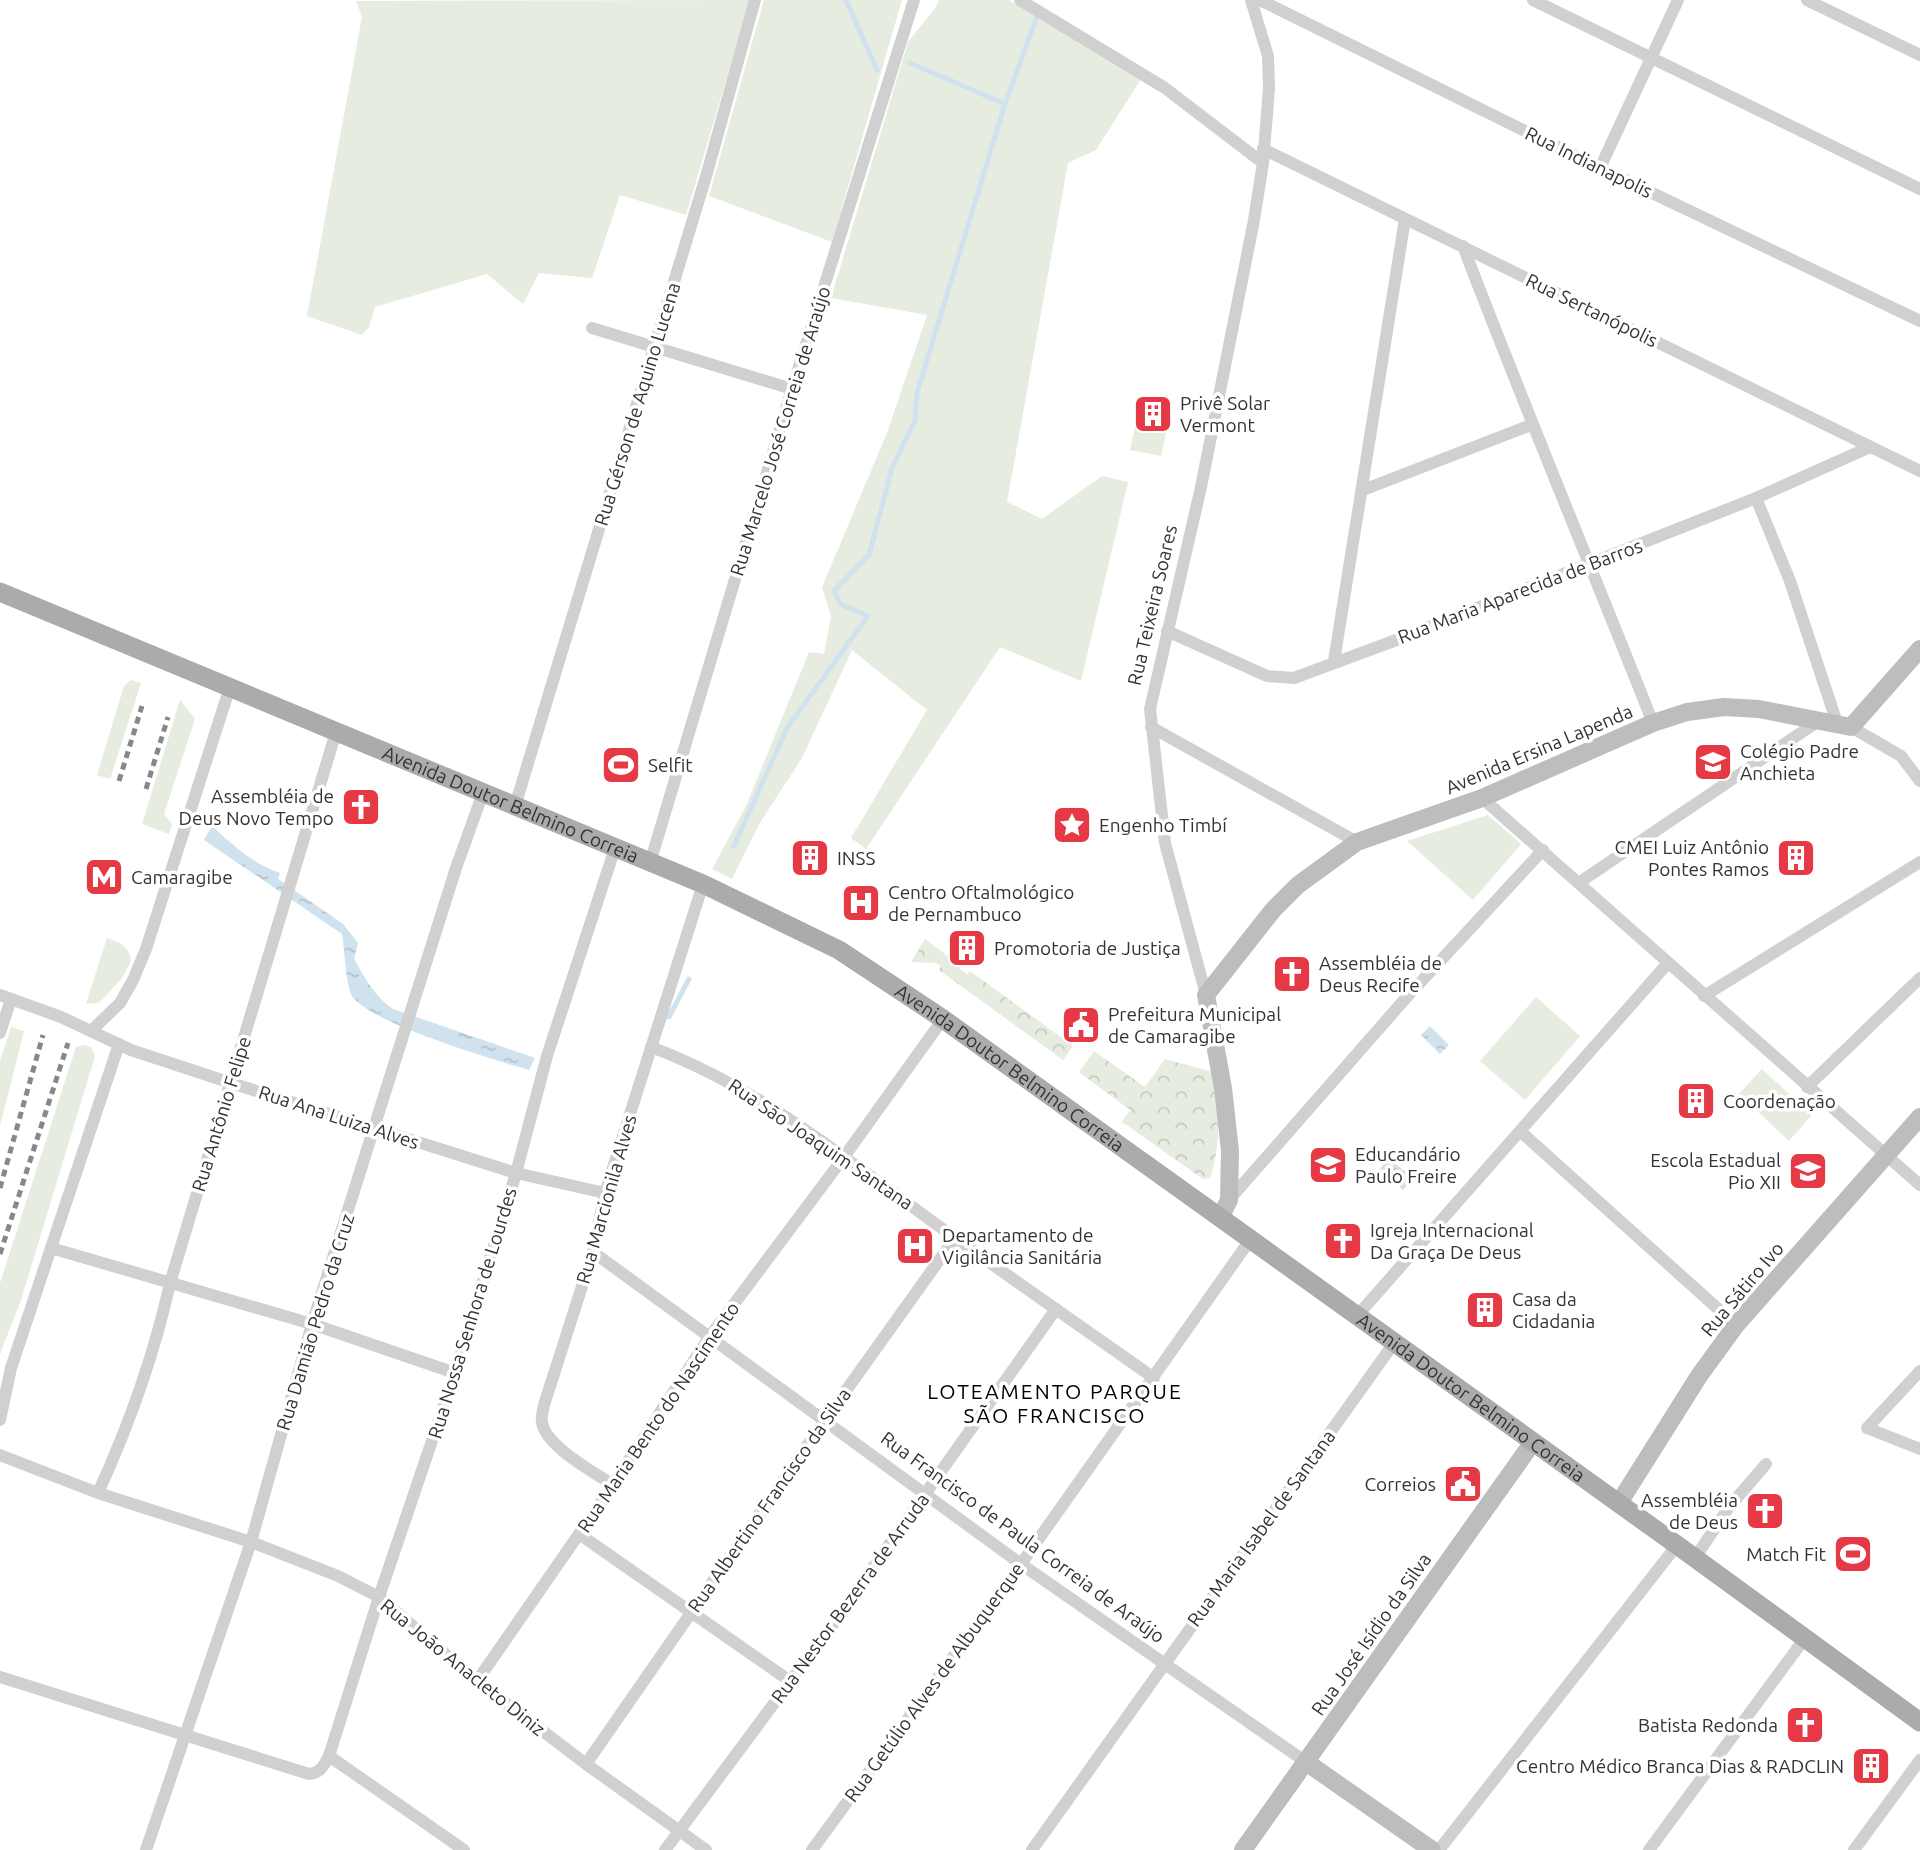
<svg xmlns="http://www.w3.org/2000/svg" width="1920" height="1850" font-family="Ubuntu,sans-serif">
	<defs>
		<pattern id="forest-crowns" width="20" height="18" patternUnits="userSpaceOnUse" patternTransform="scale(1.75)"><rect width="20" height="18" fill="#e6ecdf"/><path d="M2 6a3 3 0 1 1 6 0M12 15a3 3 0 1 1 6 0" fill="none" stroke="#c6cbc0"/></pattern>
		<pattern id="water-ripples" width="26" height="14" patternUnits="userSpaceOnUse" patternTransform="scale(1.75)"><rect width="26" height="14" fill="#cfe2ee"/><path d="M2 4q2-2 4 0t4 0M15 11q2-2 4 0t4 0" fill="none" stroke="#b2c2cd"/></pattern>
	</defs>
	<rect width="100%" height="100%" fill="#fff"/>
	<g fill="#e6ecdf">
		<polygon points="750,0 686,215 620,195 592,278 539,273 523,304 487,274 375,307 369,327 362,335 307,316 362,17 356,1"/>
		<polygon points="764,0 902,0 832,242 709,196"/>
		<polygon points="939,0 1009,0 1141,79 1096,150 1068,163 1007,502 1042,519 1102,476 1128,482 1081,681 1000,647 866,849 851,838 927,710 852,650 802,758 761,821 732,879 712,869 746,806 809,652 824,654 831,616 822,587 887,433 927,315 831,298 908,42 936,7"/>
		<polygon points="1136,422 1167,429 1161,456 1130,450"/>
		<polygon points="131,680 141,683 110,779 97,775 124,686"/>
		<polygon points="180,700 195,719 164,814 172,824 169,834 142,824"/>
		<polygon points="1488,815 1521,844 1473,900 1407,841"/>
		<path d="M 107,938 C 119,942 130,947 131,961 L 122,978 L 99,1003 L 86,1004 Z"/>
		<polygon points="1536,997 1580,1036 1525,1100 1480,1061"/>
		<polygon points="11,1027 24,1031 0,1126 0,1061"/>
		<polygon points="83,1045 91,1047 95,1056 21,1300 0,1354 0,1283 76,1047"/>
		<polygon points="1762,1069 1812,1115 1789,1141 1739,1094"/>
	</g>
	<g fill="url(#forest-crowns)">
		<polygon points="925,939 961,966 960,969 967,974 970,971 1073,1046 1063,1060 939,970 941,966 936,963 911,962"/>
		<path d="M 1094,1051 L 1145,1087 L 1165,1059 L 1213,1072 C 1219,1108 1222,1144 1210,1178 L 1203,1179 L 1125,1124 L 1121,1123 L 1130,1110 L 1079,1072 Z"/>
	</g>
	<g fill="url(#water-ripples)">
		<path d="M 212,826 C 233,845 253,864 280,873 L 278,879 L 343,924 L 358,943 L 354,959 C 365,978 374,996 393,1009 L 535,1058 L 529,1070 C 498,1061 362,1021 351,994 C 345,978 345,952 342,934 L 204,840 Z"/>
		<polygon points="1430,1026 1449,1045 1440,1054 1421,1035"/>
		<polygon points="1389,1158 1413,1179 1403,1190 1379,1170"/>
	</g>
	<g fill="none" stroke-linecap="round" stroke-linejoin="round">
		<g stroke="#cfe2ee" stroke-width="5">
			<polyline points="846,0 877,70"/>
			<polyline points="910,63 1005,104"/>
			<polyline points="734,846 787,728 868,616 840,604 834,591 869,555 892,468 915,421 917,393 1005,104 1036,19"/>
			<polyline points="669,1017 689,979"/>
		</g>
		<g stroke="#d0d0d0" stroke-width="12">
			<polyline points="1020,0 1165,88 1263,163"/>
			<polyline points="1260,0 1600,168 1920,321"/>
			<polyline points="1533,0 1920,189"/>
			<polyline points="1807,0 1920,55"/>
			<polyline points="1263,149 1920,471"/>
			<polyline points="1600,168 1678,0"/>
			<path d="M 1463,246 C 1524,406 1590,564 1653,723"/>
			<polyline points="592,328 792,389"/>
			<polyline points="1363,490 1531,425"/>
			<polyline points="1756,498 1790,581 1838,726"/>
			<polyline points="1167,631 1267,676 1294,678 1391,642 1756,498 1870,447"/>
			<polyline points="1334,661 1405,219"/>
			<polyline points="1151,727 1357,842"/>
			<polyline points="1851,727 1901,756 1920,781"/>
			<polyline points="1482,798 1920,1185"/>
			<polyline points="515,806 707,173 755,0"/>
			<polyline points="650,863 792,389 914,0"/>
			<polyline points="1580,882 1817,722"/>
			<polyline points="0,995 61,1017 131,1050 231,1083 516,1173 605,1193"/>
			<polyline points="1206,995 1165,843 1150,709 1201,487 1254,220 1263,163 1269,89 1268,56 1251,0"/>
			<polyline points="1704,996 1920,862"/>
			<polyline points="92,1030 120,1003 133,980 146,949 230,687"/>
			<polyline points="0,1033 11,999"/>
			<path d="M 651,1047 C 755,1086 840,1154 929,1219 C 1003,1273 1079,1325 1154,1378"/>
			<polyline points="1807,1087 1920,978"/>
			<polyline points="1521,1132 1736,1325"/>
			<polyline points="1229,1200 1405,999 1543,850"/>
			<polyline points="51,1248 312,1324 455,1373"/>
			<polyline points="593,1252 1021,1564 1306,1762"/>
			<polyline points="1357,1316 1668,963"/>
			<polyline points="1920,1371 1867,1428 1920,1449"/>
			<polyline points="0,1420 11,1368 119,1044"/>
			<polyline points="0,1455 98,1493 251,1542 338,1576 379,1597 477,1681 586,1764 706,1850"/>
			<path d="M 613,1485 C 594,1472 545,1446 542,1422 C 541,1417 543,1410 544,1405 L 593,1252 L 605,1193 L 703,884"/>
			<path d="M 98,1493 C 129,1425 154,1356 170,1283 L 336,732"/>
			<polyline points="579,1534 790,1681"/>
			<polyline points="1695,1558 1729,1507 1766,1464"/>
			<path d="M 0,1677 L 309,1774 C 321,1773 324,1765 329,1756 L 379,1597 L 455,1373 L 516,1173 L 547,1056 L 615,848"/>
			<polyline points="477,1681 604,1498 710,1336 844,1157 943,1019"/>
			<polyline points="329,1756 464,1850"/>
			<polyline points="586,1764 825,1420 955,1238"/>
			<polyline points="146,1850 251,1542 312,1324 456,868 483,793"/>
			<polyline points="665,1850 833,1624 1056,1309"/>
			<polyline points="812,1850 1021,1564 1250,1240"/>
			<polyline points="1032,1850 1394,1343"/>
			<polyline points="1439,1850 1677,1545"/>
			<polyline points="1649,1850 1805,1638"/>
			<polyline points="1854,1850 1920,1760"/>
		</g>
		<g stroke="#bdbdbd" stroke-width="18">
			<polyline points="1220,1218 1229,1200 1230,1151 1223,1088 1206,995 1273,910 1298,885 1357,842 1482,798 1653,723 1687,712 1724,707 1759,709 1851,727 1920,649"/>
			<polyline points="1619,1503 1699,1376 1736,1325 1920,1117"/>
			<polyline points="1306,1762 1432,1850"/>
			<polyline points="1243,1850 1533,1442"/>
		</g>
		<path stroke="#ababab" stroke-width="19" id="s1" d="M 0,592 L 703,884 L 839,950 L 943,1019 L 1677,1545 L 1920,1722"/>
		<g stroke="#888" stroke-width="5" stroke-dasharray="7 5" stroke-linecap="butt">
			<polyline points="119,781 142,706"/>
			<polyline points="146,789 168,717"/>
			<polyline points="0,1188 43,1035"/>
			<polyline points="0,1254 68,1043"/>
		</g>
	</g>
	<defs>
		<g id="building-square" transform="scale(2.0125)"><rect x="-9" y="-9" width="18" height="18" rx="4" fill="#e63946" stroke="#fff"/><path d="M-4-6H4V6H1V3H-1V6H-4ZM-2.5-4.3h1.7v1.8h-1.7ZM.8-4.3h1.7v1.8H.8ZM-2.5-1h1.7V.8h-1.7ZM.8-1h1.7V.8H.8Z" fill="#fff"/></g>
		<g id="school-square" transform="scale(2.0125)"><rect x="-9" y="-9" width="18" height="18" rx="4" fill="#e63946" stroke="#fff"/><path d="M0-5L7-2L0 1L-7-2ZM-4 1L0 2.5L4 1V4Q0 6-4 4Z" fill="#fff"/></g>
		<g id="stadium-square" transform="scale(2.0125)"><rect x="-9" y="-9" width="18" height="18" rx="4" fill="#e63946" stroke="#fff"/><path d="M0-5a6.5 5 0 1 0 0 10a6.5 5 0 1 0 0-10ZM-3.5-1.8h7v3.6h-7Z" fill="#fff"/></g>
		<g id="church-square" transform="scale(2.0125)"><rect x="-9" y="-9" width="18" height="18" rx="4" fill="#e63946" stroke="#fff"/><path d="M-1.2-6h2.4v3.5h3.3v2.4h-3.3V6h-2.4V-.1h-3.3v-2.4h3.3Z" fill="#fff"/></g>
		<g id="sight-square" transform="scale(2.0125)"><rect x="-9" y="-9" width="18" height="18" rx="4" fill="#e63946" stroke="#fff"/><path d="M0-6L1.8-2.2L6-1.7L2.9 1.2L3.7 5.4L0 3.3L-3.7 5.4L-2.9 1.2L-6-1.7L-1.8-2.2Z" fill="#fff"/></g>
		<g id="metro-square" transform="scale(2.0125)"><rect x="-9" y="-9" width="18" height="18" rx="4" fill="#e63946" stroke="#fff"/><path d="M-5.5 5V-5H-3L0 0L3-5H5.5V5H3V-.5L0 4L-3-.5V5Z" fill="#fff"/></g>
		<g id="hospital-square" transform="scale(2.0125)"><rect x="-9" y="-9" width="18" height="18" rx="4" fill="#e63946" stroke="#fff"/><path d="M-5-5h3v3.5h4V-5h3V5h-3V1.5h-4V5h-3Z" fill="#fff"/></g>
		<g id="civic-square" transform="scale(2.0125)"><rect x="-9" y="-9" width="18" height="18" rx="4" fill="#e63946" stroke="#fff"/><path d="M-.6-6.5H3V-4.5H.6V-3L4-1V1h2V6H-6V1h2V-1L-.6-3ZM-1.2 2.5V6h2.4V2.5Z" fill="#fff"/></g>
	</defs>
	<g fill-rule="evenodd">
		<use href="#building-square" x="1153" y="414"/>
		<use href="#school-square" x="1713" y="762"/>
		<use href="#stadium-square" x="621" y="765"/>
		<use href="#church-square" x="361" y="807"/>
		<use href="#sight-square" x="1072" y="825"/>
		<use href="#building-square" x="810" y="858"/>
		<use href="#building-square" x="1796" y="858"/>
		<use href="#metro-square" x="104" y="877"/>
		<use href="#hospital-square" x="861" y="903"/>
		<use href="#building-square" x="967" y="948"/>
		<use href="#church-square" x="1292" y="974"/>
		<use href="#civic-square" x="1081" y="1025"/>
		<use href="#building-square" x="1696" y="1101"/>
		<use href="#school-square" x="1328" y="1165"/>
		<use href="#school-square" x="1808" y="1171"/>
		<use href="#church-square" x="1343" y="1241"/>
		<use href="#hospital-square" x="915" y="1246"/>
		<use href="#building-square" x="1485" y="1310"/>
		<use href="#civic-square" x="1463" y="1484"/>
		<use href="#church-square" x="1765" y="1511"/>
		<use href="#stadium-square" x="1853" y="1554"/>
		<use href="#church-square" x="1805" y="1725"/>
		<use href="#building-square" x="1871" y="1766"/>
	</g>
	<g text-anchor="middle" stroke-width="7" stroke-linejoin="round" paint-order="stroke">
		<g font-size="19" fill="#333" stroke="#fff">
			<text transform="translate(1589 162) rotate(26)" y="7">Rua Indianapolis</text>
			<text transform="translate(1592 310) rotate(26)" y="7">Rua Sertanópolis</text>
			<text transform="translate(637 404) rotate(-73)" y="7">Rua Gérson de Aquino Lucena</text>
			<text transform="translate(780 431) rotate(-73)" y="7">Rua Marcelo José Correia de Araújo</text>
			<text transform="translate(1520 591) rotate(-21)" y="7">Rua Maria Aparecida de Barros</text>
			<text transform="translate(1152 605) rotate(-77)" y="7">Rua Teixeira Soares</text>
			<text transform="translate(1539 749) rotate(-23)" y="7">Avenida Ersina Lapenda</text>
			<text dy="7" stroke="none"><textPath href="#s1" startOffset="553">Avenida Doutor Belmino Correia</textPath></text>
			<text dy="7" stroke="none"><textPath href="#s1" startOffset="1120">Avenida Doutor Belmino Correia</textPath></text>
			<text transform="translate(221 1114) rotate(-73)" y="7">Rua Antônio Felipe</text>
			<text transform="translate(339 1117) rotate(18)" y="7">Rua Ana Luiza Alves</text>
			<text transform="translate(821 1144) rotate(34)" y="7">Rua São Joaquim Santana</text>
			<text transform="translate(606 1199) rotate(-74)" y="7">Rua Marcionila Alves</text>
			<text transform="translate(1742 1289) rotate(-50)" y="7">Rua Sátiro Ivo</text>
			<text transform="translate(472 1313) rotate(-73)" y="7">Rua Nossa Senhora de Lourdes</text>
			<text transform="translate(315 1322) rotate(-73)" y="7">Rua Damião Pedro da Cruz</text>
			<text dy="7" stroke="none"><textPath href="#s1" startOffset="1687">Avenida Doutor Belmino Correia</textPath></text>
			<text transform="translate(658 1417) rotate(-56)" y="7">Rua Maria Bento do Nascimento</text>
			<text transform="translate(769 1500) rotate(-55)" y="7">Rua Albertino Francisco da Silva</text>
			<text transform="translate(1261 1528) rotate(-54)" y="7">Rua Maria Isabel de Santana</text>
			<text transform="translate(1023 1537) rotate(36)" y="7">Rua Francisco de Paula Correia de Araújo</text>
			<text transform="translate(850 1598) rotate(-54)" y="7">Rua Nestor Bezerra de Arruda</text>
			<text transform="translate(1371 1634) rotate(-55)" y="7">Rua José Isídio da Silva</text>
			<text transform="translate(463 1667) rotate(39)" y="7">Rua João Anacleto Diniz</text>
			<text transform="translate(934 1682) rotate(-54)" y="7">Rua Getúlio Alves de Albuquerque</text>
		</g>
		<g font-size="19" fill="#333" stroke="#fff" text-anchor="start">
			<text x="1180" y="410">Privê Solar<tspan x="1180" dy="22">Vermont</tspan></text>
			<text x="1740" y="758">Colégio Padre<tspan x="1740" dy="22">Anchieta</tspan></text>
			<text x="648" y="772">Selfit</text>
			<text x="334" y="803" text-anchor="end">Assembléia de<tspan x="334" dy="22">Deus Novo Tempo</tspan></text>
			<text x="1099" y="832">Engenho Timbí</text>
			<text x="1769" y="854" text-anchor="end">CMEI Luiz Antônio<tspan x="1769" dy="22">Pontes Ramos</tspan></text>
			<text x="837" y="865">INSS</text>
			<text x="131" y="884">Camaragibe</text>
			<text x="888" y="899">Centro Oftalmológico<tspan x="888" dy="22">de Pernambuco</tspan></text>
			<text x="994" y="955">Promotoria de Justiça</text>
			<text x="1319" y="970">Assembléia de<tspan x="1319" dy="22">Deus Recife</tspan></text>
			<text x="1108" y="1021">Prefeitura Municipal<tspan x="1108" dy="22">de Camaragibe</tspan></text>
			<text x="1723" y="1108">Coordenação</text>
			<text x="1355" y="1161">Educandário<tspan x="1355" dy="22">Paulo Freire</tspan></text>
			<text x="1781" y="1167" text-anchor="end">Escola Estadual<tspan x="1781" dy="22">Pio XII</tspan></text>
			<text x="1370" y="1237">Igreja Internacional<tspan x="1370" dy="22">Da Graça De Deus</tspan></text>
			<text x="942" y="1242">Departamento de<tspan x="942" dy="22">Vigilância Sanitária</tspan></text>
			<text x="1512" y="1306">Casa da<tspan x="1512" dy="22">Cidadania</tspan></text>
			<text x="1436" y="1491" text-anchor="end">Correios</text>
			<text x="1738" y="1507" text-anchor="end">Assembléia<tspan x="1738" dy="22">de Deus</tspan></text>
			<text x="1826" y="1561" text-anchor="end">Match Fit</text>
			<text x="1778" y="1732" text-anchor="end">Batista Redonda</text>
			<text x="1844" y="1773" text-anchor="end">Centro Médico Branca Dias &amp; RADCLIN</text>
		</g>
		<g font-size="21" letter-spacing="2" fill="#000" stroke="#fff">
			<text x="1055" y="1399">LOTEAMENTO PARQUE<tspan x="1055" dy="24">SÃO FRANCISCO</tspan></text>
		</g>
	</g>
</svg>
